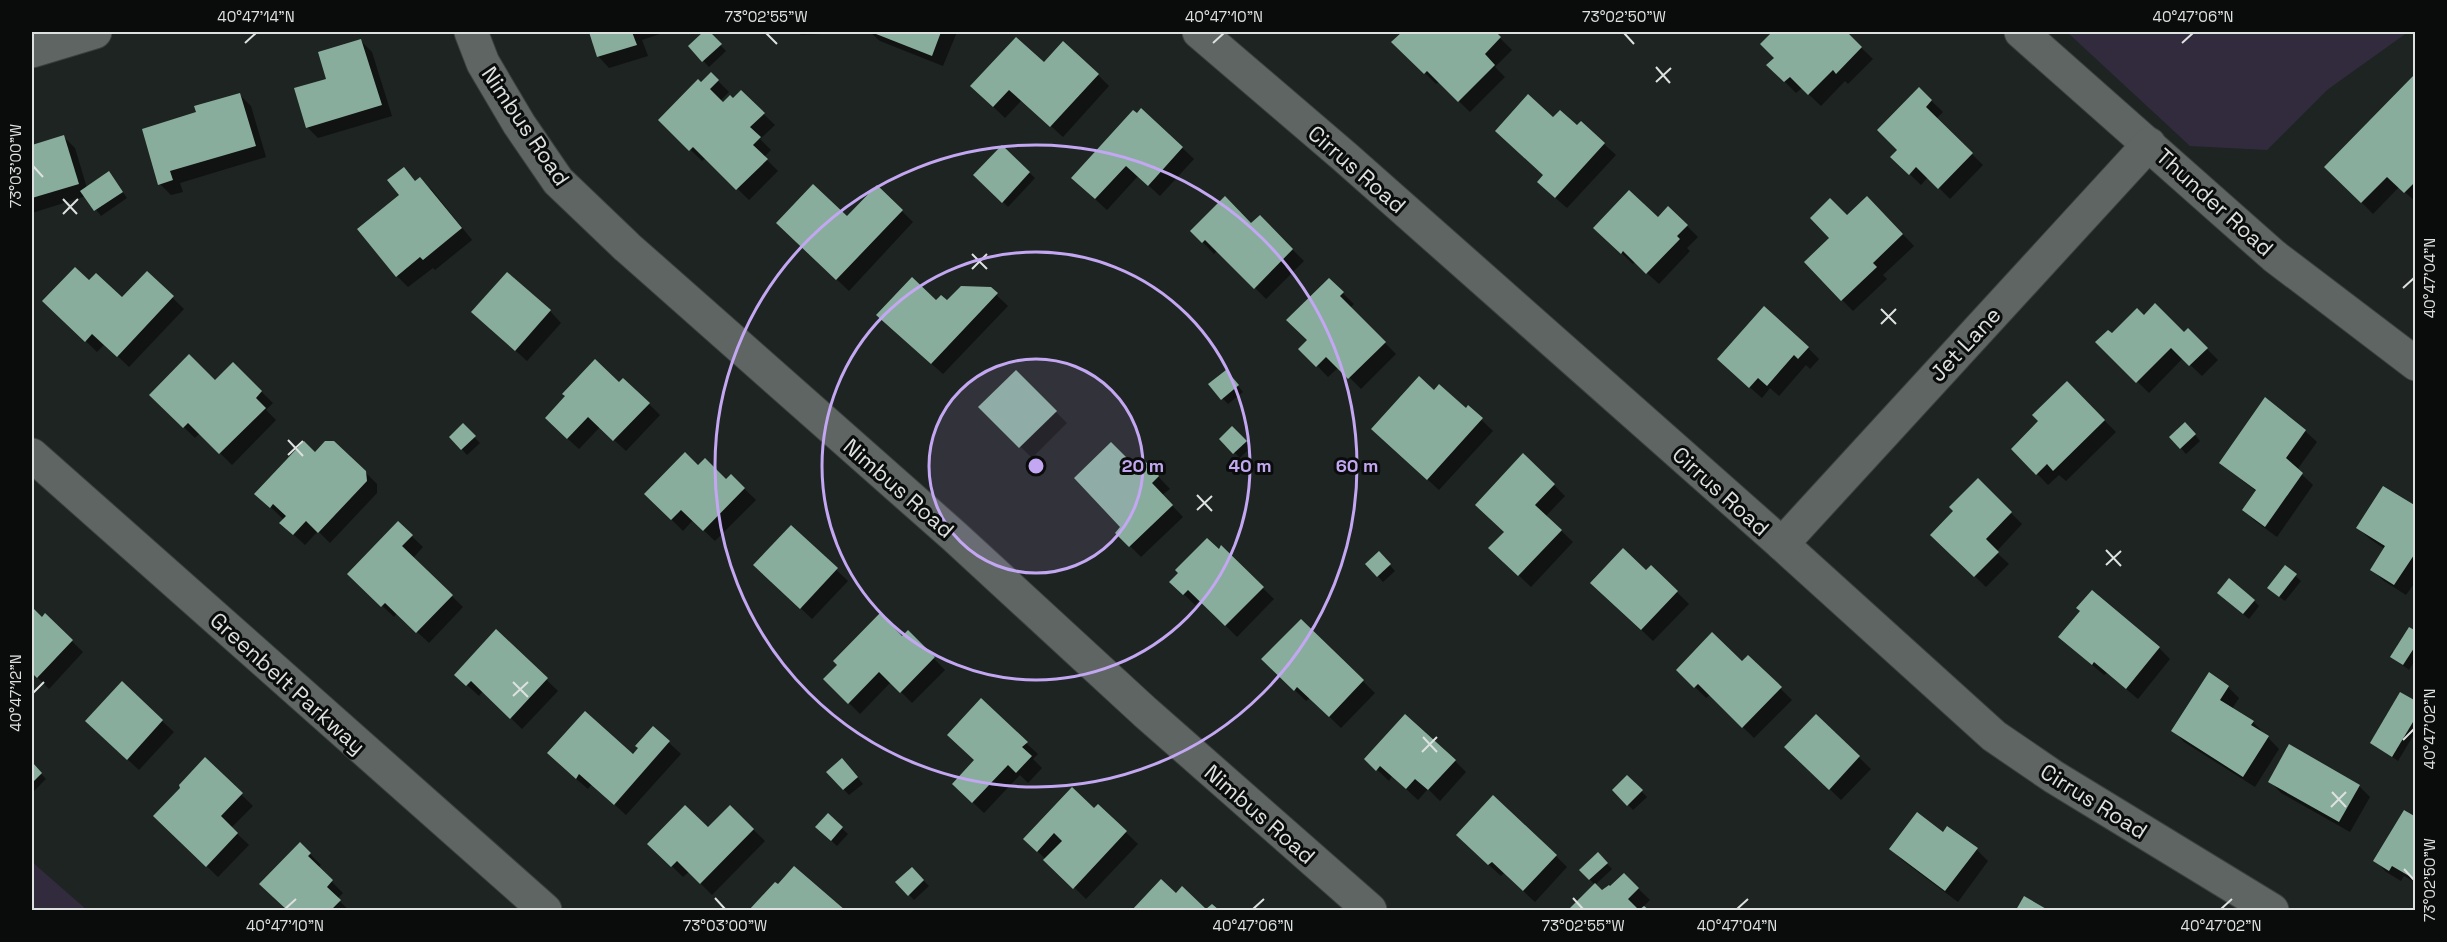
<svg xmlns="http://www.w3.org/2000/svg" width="2447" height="942" font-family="'Space Grotesk',sans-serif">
	<rect width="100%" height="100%" fill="#1e2421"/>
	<g fill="#322b3e">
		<polygon points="2067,32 2408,32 2327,90 2267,150 2190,146"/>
		<polygon points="32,862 87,910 32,910"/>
	</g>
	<g fill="#0007">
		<polygon points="590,32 659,32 660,34 642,40 648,56 609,68 598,56"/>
		<polygon points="706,32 708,32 726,51 709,67 690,46"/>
		<polygon points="797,32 842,32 842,33 801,35"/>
		<polygon points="870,32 957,32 943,66 880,41"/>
		<polygon points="1404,32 1494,32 1512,50 1495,67 1505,77 1470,112 1439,82 1436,84 1394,42"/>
		<polygon points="1774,32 1794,32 1799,36 1804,32 1845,32 1873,59 1848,84 1845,81 1821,106 1802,88 1796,93 1768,65 1776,58 1762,44"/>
		<polygon points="361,41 372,52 392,116 318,138 307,127 328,80"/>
		<polygon points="1044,64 1098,75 1109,86 1063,137 1022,100 1005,118 984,98"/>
		<polygon points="711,74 729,92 720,101 723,104 733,100 741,92 775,125 760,139 771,150 764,157 778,171 749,200 706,158 702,161 660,120"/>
		<polygon points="2416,79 2416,202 2399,187 2373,214 2326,167"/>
		<polygon points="1919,89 1943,112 1936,119 1983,165 1950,199 1928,177 1921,185 1892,157 1899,150"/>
		<polygon points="239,94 251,106 266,157 180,183 183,192 171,195 160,184 198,113"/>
		<polygon points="1142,110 1194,159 1160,196 1138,176 1107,210 1084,189"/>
		<polygon points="1553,119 1577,127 1604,144 1616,155 1567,208 1551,194 1545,176"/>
		<polygon points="64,137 75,148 87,188 109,173 127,198 101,216 86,196 32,213 32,147"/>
		<polygon points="1002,147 1035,178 1008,207 975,175"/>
		<polygon points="404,169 416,182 420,179 432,190 472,240 435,270 433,268 408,287 397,276"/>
		<polygon points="877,187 913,222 849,291 789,234 847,218"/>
		<polygon points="1669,208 1698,237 1687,248 1690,251 1659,284 1635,262 1633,264 1595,228 1658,219"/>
		<polygon points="1879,209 1914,246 1883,275 1887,279 1853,311 1806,263 1831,238 1847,217"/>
		<polygon points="1260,217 1304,261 1266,299 1218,250 1214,254 1192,231 1251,225"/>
		<polygon points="147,273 184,309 129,367 105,344 97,352 56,312 89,283 122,299"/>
		<polygon points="1329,280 1354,304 1350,308 1396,354 1361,389 1339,367 1328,377 1301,349 1309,340"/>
		<polygon points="990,289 1008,306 943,374 889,326 936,302 947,303"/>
		<polygon points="550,311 561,323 527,361 485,323"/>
		<polygon points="2144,317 2184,334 2188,330 2218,360 2202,376 2183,358 2149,393 2097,342"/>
		<polygon points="1808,348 1819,359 1810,369 1806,365 1779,396 1770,388 1762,398 1730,370"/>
		<polygon points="233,364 273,403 266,410 276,420 232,465 200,433 195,438 151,395 215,382"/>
		<polygon points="1016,372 1067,423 1032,458 980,407"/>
		<polygon points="1231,377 1243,392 1228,404 1210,385"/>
		<polygon points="2067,383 2116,432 2066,481 2059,475 2048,485 2013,449 2040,421"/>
		<polygon points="619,384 649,404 660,415 626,451 600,427 579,449 558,430"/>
		<polygon points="1468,407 1493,431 1439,490 1385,440 1466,410"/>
		<polygon points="463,426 480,443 467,455 451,437"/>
		<polygon points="1232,428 1251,447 1240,458 1221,439"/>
		<polygon points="2191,430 2200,441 2186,454 2171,437"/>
		<polygon points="2305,431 2317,442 2297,470 2313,485 2277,537 2255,521 2244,510 2257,492 2220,463"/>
		<polygon points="315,454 365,472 377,484 377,493 330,543 318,531 305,545 293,534 284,520 257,494"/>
		<polygon points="698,467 726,481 731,476 756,500 715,541 693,520 683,531 646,494"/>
		<polygon points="1135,468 1154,472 1170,489 1162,495 1183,517 1141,557 1117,533 1122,527"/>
		<polygon points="1978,480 2022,524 1996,552 2009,564 1986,587 1932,535 1955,511"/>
		<polygon points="1554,485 1565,496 1546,516 1573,542 1531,587 1490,548"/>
		<polygon points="2416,508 2416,581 2406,595 2384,581 2372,570 2385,549 2370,539 2358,528"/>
		<polygon points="398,523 423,547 413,558 463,607 429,643 397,613 394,617 349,574"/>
		<polygon points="791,527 848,581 812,619 767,576"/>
		<polygon points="1221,548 1274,599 1237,637 1200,600 1195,605 1171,582"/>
		<polygon points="1379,553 1395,571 1383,582 1367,564"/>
		<polygon points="1651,567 1689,604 1653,641 1604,594 1646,572"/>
		<polygon points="2285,567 2301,581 2285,601 2274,593"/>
		<polygon points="2224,598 2254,601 2259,606 2249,619"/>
		<polygon points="32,609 42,619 45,615 83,652 49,689 32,672"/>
		<polygon points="1301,621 1375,693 1341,728 1310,698 1306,701 1263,659"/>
		<polygon points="496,631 558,691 522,729 483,691 479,696 456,675"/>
		<polygon points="908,632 945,670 912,703 891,682 860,714 825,679 902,638"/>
		<polygon points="2416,633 2416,659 2409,670 2392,657"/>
		<polygon points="2072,648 2159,648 2170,659 2138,699 2107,673 2104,675"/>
		<polygon points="1748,657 1792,700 1754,738 1710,695 1706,698 1678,670 1742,663"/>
		<polygon points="2228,687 2239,698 2232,709 2253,722 2279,749 2255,787 2184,742 2173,730"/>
		<polygon points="2416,703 2416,731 2398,761 2372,743"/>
		<polygon points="1816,716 1871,769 1841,800 1786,747"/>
		<polygon points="162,721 174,732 139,770 98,732"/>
		<polygon points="653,728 681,754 626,815 592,784 588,789 560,765 633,756"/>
		<polygon points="1026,743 1038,754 1033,759 1042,768 1028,783 1020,775 984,813 965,795"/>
		<polygon points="1366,759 1455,761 1466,772 1440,801 1428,789 1418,800 1392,776 1389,781"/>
		<polygon points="206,760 253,806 231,828 249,845 218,877 155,816"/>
		<polygon points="32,764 46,779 32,793"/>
		<polygon points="847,765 863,784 849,795 828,772"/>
		<polygon points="1627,777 1647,797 1633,810 1614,790"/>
		<polygon points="2270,781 2359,786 2370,797 2350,832 2281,793"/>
		<polygon points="1098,806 1138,844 1086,899 1025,839 1094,810"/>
		<polygon points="730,807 765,841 712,895 689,872 683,877 649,844 708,830"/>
		<polygon points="828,816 848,834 837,846 817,827"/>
		<polygon points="2416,819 2416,883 2404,876 2401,881 2386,872 2375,860"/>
		<polygon points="1943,834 1977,850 1988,861 1958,902 1902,860 1891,849"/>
		<polygon points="300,844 321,865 318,868 343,893 337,899 349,910 289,910 262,884"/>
		<polygon points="1469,847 1556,856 1567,867 1535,902 1504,873 1501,876"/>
		<polygon points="1598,854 1612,869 1595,885 1581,870"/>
		<polygon points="794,868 843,910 751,910 775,884 778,886"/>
		<polygon points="912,869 929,886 914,900 897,882"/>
		<polygon points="1624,875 1650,900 1643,907 1647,910 1570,910 1595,885 1602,893 1610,888"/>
		<polygon points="1161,881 1176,895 1182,888 1206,910 1134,910"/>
	</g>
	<g fill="#89ad9d">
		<polygon points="589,32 632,32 637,45 597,57"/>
		<polygon points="703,32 710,32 722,44 702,62 688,46"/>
		<polygon points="871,32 941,32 932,56"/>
		<polygon points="1402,32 1496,32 1501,37 1485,54 1495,65 1458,102 1427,71 1424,74 1391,42"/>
		<polygon points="1772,32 1796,32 1799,34 1802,32 1847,32 1862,47 1836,74 1833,70 1808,95 1790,77 1784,82 1766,65 1774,58 1760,44"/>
		<polygon points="1016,37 1044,62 1063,41 1099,74 1050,127 1009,90 993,107 970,86"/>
		<polygon points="361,39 382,105 306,128 294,88 326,79 318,52"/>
		<polygon points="711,72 719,80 710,89 723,102 730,95 733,98 741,90 765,113 750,127 761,137 753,145 768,159 736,190 693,147 689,151 658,120 698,79 701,82"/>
		<polygon points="2414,75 2416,77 2416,181 2404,193 2387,177 2361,203 2324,167"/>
		<polygon points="1919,87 1932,100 1926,107 1973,153 1938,189 1916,167 1909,175 1890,157 1897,150 1877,130"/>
		<polygon points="240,93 256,146 170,171 173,180 158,185 142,129 196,112 194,106"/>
		<polygon points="1528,94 1553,117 1560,110 1577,125 1581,121 1605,143 1555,198 1537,182 1543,175 1495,131"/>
		<polygon points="1141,108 1183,147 1148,186 1126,166 1095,199 1071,178 1133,110 1137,113"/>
		<polygon points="64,135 79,184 32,198 32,145"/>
		<polygon points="1002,145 1030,172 1002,203 973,175"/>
		<polygon points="404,167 415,181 420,177 462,228 423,260 420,257 396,277 357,229 399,195 387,180"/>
		<polygon points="109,171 123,192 94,211 80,191"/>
		<polygon points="813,184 847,216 877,185 903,210 836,280 776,223"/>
		<polygon points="1629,190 1658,217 1668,206 1688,225 1677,236 1680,239 1646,274 1623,251 1621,254 1593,228"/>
		<polygon points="1225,196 1251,223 1260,215 1293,249 1254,289 1205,240 1202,243 1190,231"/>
		<polygon points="1867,196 1903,234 1873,263 1877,267 1841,301 1804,262 1829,238 1810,218 1830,198 1847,215"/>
		<polygon points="75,267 89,280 96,273 122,297 147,271 174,296 117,357 92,334 85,342 42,301"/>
		<polygon points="507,272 551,310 515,351 471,312"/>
		<polygon points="912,277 936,300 941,295 947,300 961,286 991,287 998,293 931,364 876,315"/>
		<polygon points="1329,278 1344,292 1340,296 1386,342 1348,379 1326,357 1316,367 1298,349 1307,340 1286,320"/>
		<polygon points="2155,303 2184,332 2188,328 2208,348 2189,366 2171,348 2136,383 2095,342 2108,330 2112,333 2137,308 2144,315"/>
		<polygon points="1764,306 1809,347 1798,359 1794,355 1767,386 1758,378 1749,388 1717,359"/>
		<polygon points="189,354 215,380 233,362 262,391 256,398 266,408 219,454 188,423 183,428 149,395"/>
		<polygon points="595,359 619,382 623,378 650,403 613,441 588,417 567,439 545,418 565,396 562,394"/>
		<polygon points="1016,370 1057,411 1019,448 978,407"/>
		<polygon points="1226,370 1239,385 1221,400 1208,384"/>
		<polygon points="1419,376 1434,390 1439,384 1466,408 1468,405 1483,418 1427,480 1371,429"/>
		<polygon points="2067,381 2105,420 2053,471 2047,464 2036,475 2011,449 2038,421 2032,415"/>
		<polygon points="2265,397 2306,430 2286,458 2303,473 2265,527 2242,510 2256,490 2219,463"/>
		<polygon points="2185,422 2196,434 2180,449 2169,437"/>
		<polygon points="463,423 476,436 461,450 449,437"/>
		<polygon points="1232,426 1247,441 1233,454 1219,439"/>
		<polygon points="304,441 315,452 325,441 334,441 366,471 367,481 318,533 306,521 293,535 279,523 286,516 273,504 270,508 254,494"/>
		<polygon points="1111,442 1135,466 1143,459 1159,476 1152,483 1173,505 1129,547 1115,533 1120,527 1074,478"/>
		<polygon points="685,452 698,465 705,458 726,479 731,474 745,488 703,531 681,510 671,520 644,494"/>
		<polygon points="1523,453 1555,484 1535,505 1562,530 1518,576 1488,548 1504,532 1475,505"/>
		<polygon points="1978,478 2012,512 1986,539 1999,552 1974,577 1930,535 1953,511 1949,507"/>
		<polygon points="2383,486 2416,506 2416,552 2394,585 2370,570 2385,546 2356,528"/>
		<polygon points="398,521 413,535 402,546 453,595 416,633 385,603 381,607 347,574"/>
		<polygon points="791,525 838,568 800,609 753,565"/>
		<polygon points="1207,538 1219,549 1221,545 1264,587 1225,626 1188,590 1183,595 1169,582 1178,573 1175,570"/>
		<polygon points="1623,548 1646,570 1651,565 1678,591 1641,630 1590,583"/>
		<polygon points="1379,551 1391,564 1377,577 1365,564"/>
		<polygon points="2285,565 2297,574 2279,597 2267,588"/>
		<polygon points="2229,578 2255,600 2243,614 2217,593"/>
		<polygon points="2092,590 2160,647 2126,689 2094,662 2092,665 2058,637 2080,611 2076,608"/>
		<polygon points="32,607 42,617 45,613 73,640 37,678 32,673"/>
		<polygon points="880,613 902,636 908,630 935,657 900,693 879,672 848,704 823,679 837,665 833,661"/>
		<polygon points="1301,619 1364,680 1329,717 1297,687 1294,691 1261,659"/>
		<polygon points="2409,627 2416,631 2416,645 2403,665 2390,657"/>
		<polygon points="496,629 548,678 510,719 471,681 466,686 454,675"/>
		<polygon points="1712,632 1742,661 1748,655 1782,687 1742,728 1698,684 1694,688 1676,670"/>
		<polygon points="2209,672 2229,686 2220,700 2254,721 2251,725 2269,736 2243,777 2171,731"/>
		<polygon points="122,681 163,720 127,760 85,721"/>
		<polygon points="2400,692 2416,701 2416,717 2392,757 2370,743"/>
		<polygon points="981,698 1028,742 1022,747 1032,756 1016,773 1008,765 972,803 952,784 974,760 947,735"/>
		<polygon points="585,711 633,754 638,748 635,746 653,726 670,741 614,805 579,774 576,779 547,753"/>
		<polygon points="1405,714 1456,760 1428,790 1415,779 1406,789 1380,766 1376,771 1364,759"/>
		<polygon points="1816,714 1860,756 1829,790 1784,747"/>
		<polygon points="2289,744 2360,785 2339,822 2268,782"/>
		<polygon points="205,757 243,793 221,816 238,833 206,867 153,816 180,788 179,785"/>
		<polygon points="842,758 858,777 843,790 826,772"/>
		<polygon points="32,762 42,773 32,783"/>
		<polygon points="1627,775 1643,790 1627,806 1612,790"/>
		<polygon points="1072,787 1094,808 1098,804 1127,831 1073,889 1043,860 1062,841 1054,833 1037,852 1023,839"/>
		<polygon points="1493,795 1557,855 1523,891 1492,862 1488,865 1456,835"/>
		<polygon points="685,805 708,827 730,805 754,829 700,884 677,861 671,867 647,844"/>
		<polygon points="2404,810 2416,817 2416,880 2392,866 2389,871 2373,861"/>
		<polygon points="1917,812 1943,832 1947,826 1978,848 1945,891 1889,849"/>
		<polygon points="828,813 843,827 831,841 815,827"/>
		<polygon points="300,842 311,853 308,856 333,880 327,887 341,900 331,910 287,910 259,884"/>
		<polygon points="1598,852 1608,863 1589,880 1579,870"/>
		<polygon points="794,866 845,910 749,910 775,882 778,884"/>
		<polygon points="912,867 924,880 908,896 895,882"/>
		<polygon points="1624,873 1639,888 1628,899 1639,910 1644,906 1649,910 1568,910 1595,883 1602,890 1609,885 1610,886"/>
		<polygon points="1161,879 1176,893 1182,886 1206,909 1212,904 1219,910 1132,910"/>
		<polygon points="2024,896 2048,910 2016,910"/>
	</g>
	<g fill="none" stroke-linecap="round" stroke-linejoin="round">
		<g stroke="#3b403e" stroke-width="35">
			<g id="minor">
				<polyline points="471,32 483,63 519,124 558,181 627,247 955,537 1145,712 1370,910"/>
				<polyline points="1199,32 1345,157 1782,544 1994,736 2054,777 2272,910"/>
				<polyline points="2021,32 2274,256 2416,364"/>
				<polyline points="32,51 95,32"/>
				<polyline points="32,455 545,910"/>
				<polyline points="1782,544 2149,144"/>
			</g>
		</g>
		<use href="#minor" stroke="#5e6562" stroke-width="33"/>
	</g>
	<path fill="none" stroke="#dde1df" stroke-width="2" d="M 766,33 L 777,44M 1624,33 L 1634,44M 245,43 L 256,33M 1213,43 L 1224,33M 2182,43 L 2193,33M 1656,67 L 1670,83M 1656,82 L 1671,68M 33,166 L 43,177M 63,199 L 77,214M 63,214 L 78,199M 972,254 L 987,269M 972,269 L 987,254M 2403,288 L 2414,278M 1881,309 L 1896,324M 1881,324 L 1896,309M 288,440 L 303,456M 288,455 L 303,441M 1197,495 L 1212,511M 1197,510 L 1212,496M 2106,550 L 2121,566M 2106,565 L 2121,551M 513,682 L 528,697M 33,693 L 44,682M 513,696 L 528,682M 1423,737 L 1437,752M 2403,740 L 2414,729M 1422,752 L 1437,737M 2332,792 L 2346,807M 2331,807 L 2346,792M 2404,869 L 2414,880M 715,898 L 725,909M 1573,898 L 1583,909M 285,909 L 296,899M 1253,909 L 1264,899M 1737,909 L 1748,899M 2221,909 L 2232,899"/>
	<circle cx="1036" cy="466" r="107" fill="#c3a7f2" fill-opacity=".12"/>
	<g fill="none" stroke="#c3a7f2" stroke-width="3">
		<circle cx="1036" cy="466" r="107"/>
		<circle cx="1036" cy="466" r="214"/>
		<circle cx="1036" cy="466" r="321"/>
	</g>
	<g text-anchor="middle" stroke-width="6" stroke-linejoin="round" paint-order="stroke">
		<g font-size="22" fill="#dde1df" stroke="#0a0c0b">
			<text transform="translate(526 126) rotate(56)" y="8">Nimbus Road</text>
			<text transform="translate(1357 169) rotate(41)" y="8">Cirrus Road</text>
			<text transform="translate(2215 202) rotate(42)" y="8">Thunder Road</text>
			<text transform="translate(1965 344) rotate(-47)" y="8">Jet Lane</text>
			<text transform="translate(899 488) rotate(41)" y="8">Nimbus Road</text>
			<text transform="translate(1721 491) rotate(42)" y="8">Cirrus Road</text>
			<text transform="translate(288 683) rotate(42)" y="8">Greenbelt Parkway</text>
			<text transform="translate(2094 801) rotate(32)" y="8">Cirrus Road</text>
			<text transform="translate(1260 814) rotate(41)" y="8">Nimbus Road</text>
		</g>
	</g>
	<circle cx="1036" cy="466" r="9" fill="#c3a7f2" stroke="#0a0c0b" stroke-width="3"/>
	<g font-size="18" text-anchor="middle" font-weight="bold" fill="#c3a7f2" stroke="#0a0c0b" stroke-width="6" stroke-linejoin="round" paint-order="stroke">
		<text x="1143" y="472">20 m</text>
		<text x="1250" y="472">40 m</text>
		<text x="1357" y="472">60 m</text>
	</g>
	<rect width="2447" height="942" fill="none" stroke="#0a0c0b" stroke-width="66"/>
	<rect x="33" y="33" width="2381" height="876" fill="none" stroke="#dde1df" stroke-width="2"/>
	<g font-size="15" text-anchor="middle" fill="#dde1df">
		<text x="256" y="22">40°47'14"N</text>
		<text x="766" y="22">73°02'55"W</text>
		<text x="1224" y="22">40°47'10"N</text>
		<text x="1624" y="22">73°02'50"W</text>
		<text x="2193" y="22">40°47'06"N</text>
		<text transform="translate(16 166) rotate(-90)" y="5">73°03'00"W</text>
		<text transform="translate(2430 278) rotate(-90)" y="5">40°47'04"N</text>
		<text transform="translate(16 693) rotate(-90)" y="5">40°47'12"N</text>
		<text transform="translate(2430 729) rotate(-90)" y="5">40°47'02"N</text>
		<text transform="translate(2430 880) rotate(-90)" y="5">73°02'50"W</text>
		<text x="285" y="931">40°47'10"N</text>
		<text x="725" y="931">73°03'00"W</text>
		<text x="1253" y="931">40°47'06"N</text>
		<text x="1583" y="931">73°02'55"W</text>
		<text x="1737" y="931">40°47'04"N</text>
		<text x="2221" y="931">40°47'02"N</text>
	</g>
</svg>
